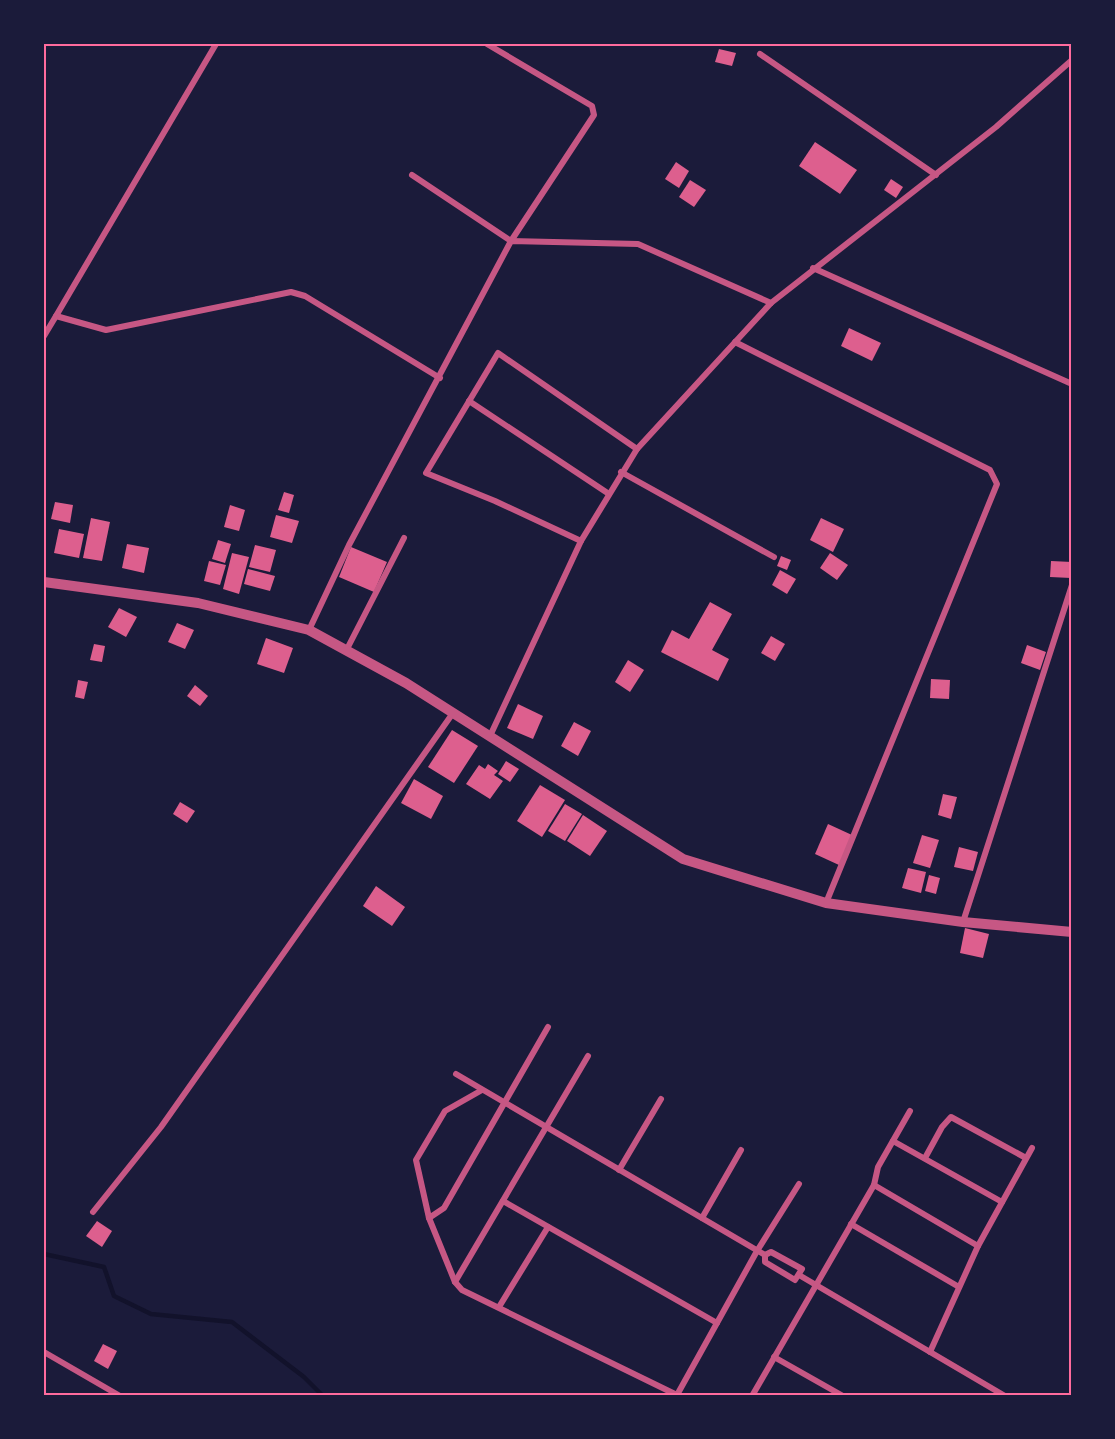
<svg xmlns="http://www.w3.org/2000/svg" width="1115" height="1439" font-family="'PT Sans Narrow',sans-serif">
	<rect width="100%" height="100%" fill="#1b1b3a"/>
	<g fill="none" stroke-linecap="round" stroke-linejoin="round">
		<polyline stroke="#12122b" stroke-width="4.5" points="44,1254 104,1267 114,1296 151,1314 232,1322 304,1377 323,1396"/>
	</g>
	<g fill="#dd5f8e">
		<polygon points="719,49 736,53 732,66 715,62"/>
		<polygon points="815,142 857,170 840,194 799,166"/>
		<polygon points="676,162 689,171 679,188 665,179"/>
		<polygon points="891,179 903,187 896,198 884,190"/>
		<polygon points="690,180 706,190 694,207 679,197"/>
		<polygon points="849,328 881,343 872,361 841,346"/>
		<polygon points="284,492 294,495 289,513 278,510"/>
		<polygon points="55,502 73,505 70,523 51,519"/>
		<polygon points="230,505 245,510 239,531 224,527"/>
		<polygon points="276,515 299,521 292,543 270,537"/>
		<polygon points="91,518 110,522 102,561 83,558"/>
		<polygon points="821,518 844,529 833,552 810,540"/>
		<polygon points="59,529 84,534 79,558 54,553"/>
		<polygon points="218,540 231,544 225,563 212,559"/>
		<polygon points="127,544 149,548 144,573 122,568"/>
		<polygon points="255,545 276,550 270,572 249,567"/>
		<polygon points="351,547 387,562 374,592 339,577"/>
		<polygon points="232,553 249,557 239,594 223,589"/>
		<polygon points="830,553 848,565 837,580 820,568"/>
		<polygon points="781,556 791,560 787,570 777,566"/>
		<polygon points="209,561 226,565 220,585 204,581"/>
		<polygon points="1051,561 1072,562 1071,578 1050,577"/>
		<polygon points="248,569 275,576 270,591 244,584"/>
		<polygon points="780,570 796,579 787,594 772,585"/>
		<polygon points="710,602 732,614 712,650 729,659 718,681 661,652 672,630 689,639"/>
		<polygon points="119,608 137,617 126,637 108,627"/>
		<polygon points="177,623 194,630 185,649 168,642"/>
		<polygon points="771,636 785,644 775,661 761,653"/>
		<polygon points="266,638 293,648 284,673 257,664"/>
		<polygon points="94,644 105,646 102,662 90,660"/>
		<polygon points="1027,645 1046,652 1040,670 1021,663"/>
		<polygon points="628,660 644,670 630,692 615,682"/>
		<polygon points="931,679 950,680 949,699 930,698"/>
		<polygon points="78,680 88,682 84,699 75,697"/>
		<polygon points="195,685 208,696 200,706 187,696"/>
		<polygon points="518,704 543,716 533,739 507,728"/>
		<polygon points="574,722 591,731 578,756 561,746"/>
		<polygon points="452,730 478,746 454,783 428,767"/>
		<polygon points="506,761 519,769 510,782 498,774"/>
		<polygon points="488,764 498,771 494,775 503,781 490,799 466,784 479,765 485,769"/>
		<polygon points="414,779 443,796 431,819 401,803"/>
		<polygon points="540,785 565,800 542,837 517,821"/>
		<polygon points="943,794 957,797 951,819 938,815"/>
		<polygon points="180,802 195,811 187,823 173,814"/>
		<polygon points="565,804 582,814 565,841 548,831"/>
		<polygon points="583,815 607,831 590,856 567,841"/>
		<polygon points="828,824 852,835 839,865 815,854"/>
		<polygon points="922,835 939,840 930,868 913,863"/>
		<polygon points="959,847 978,852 973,871 954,867"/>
		<polygon points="908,868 926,872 921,893 902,888"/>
		<polygon points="929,875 940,878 936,894 925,891"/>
		<polygon points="376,886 405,907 392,926 363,906"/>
		<polygon points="965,928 989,934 983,958 960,953"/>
		<polygon points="97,1221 112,1231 102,1247 86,1236"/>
		<polygon points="103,1344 117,1351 108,1369 94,1361"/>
	</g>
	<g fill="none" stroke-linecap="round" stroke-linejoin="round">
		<g stroke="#c65784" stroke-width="6">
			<polyline points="760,54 936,175"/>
			<polyline points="412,175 511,241 594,115 592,106 487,44"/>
			<polyline points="813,268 1072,384"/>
			<polyline points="56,316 216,44"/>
			<polyline points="44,336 56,316 106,330 291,292 305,296 440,378"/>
			<polyline points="735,342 990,470 997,484 826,903"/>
			<polyline points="469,401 609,494"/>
			<polyline points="621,472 774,557"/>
			<polyline points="581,541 495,501 426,473 498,353 637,449"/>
			<polyline points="309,630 349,545 511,241 638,244 771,303"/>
			<polyline points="347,649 404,538"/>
			<polyline points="490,736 581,541 637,449 771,303 996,127 1072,60"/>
			<polyline points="963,922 1072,585"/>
			<polyline points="456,1074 765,1255"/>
			<polyline points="482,1090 445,1111 416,1160 429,1218 455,1282 462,1290 677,1395 757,1251 799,1184"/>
			<polyline points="893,1141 1002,1202"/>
			<polyline points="925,1158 942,1127 951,1117 1026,1158"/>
			<polyline points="619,1170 661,1099"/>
			<polyline points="874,1185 978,1246"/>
			<polyline points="503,1201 717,1323"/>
			<polyline points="93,1212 161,1127 453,713"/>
			<polyline points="429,1218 444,1208 548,1027"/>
			<polyline points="702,1218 741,1150"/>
			<polyline points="851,1224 959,1287"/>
			<polygon points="771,1252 802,1269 795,1280 765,1262 765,1255"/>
			<polyline points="799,1275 1005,1396"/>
			<polyline points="455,1282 588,1056"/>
			<polyline points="499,1307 548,1227"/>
			<polyline points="44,1352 120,1396"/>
			<polyline points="930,1352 978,1246 1032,1148"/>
			<polyline points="774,1357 843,1396"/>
			<polyline points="752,1396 874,1185 878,1167 910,1111"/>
		</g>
		<polyline stroke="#c65784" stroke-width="10" points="44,582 198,603 309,630 406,683 683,859 826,903 963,922 1072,932"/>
	</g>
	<rect width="1115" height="1439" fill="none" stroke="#1b1b3a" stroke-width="90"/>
	<rect x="45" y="45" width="1025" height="1349" fill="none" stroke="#ff6b9d" stroke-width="2"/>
</svg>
